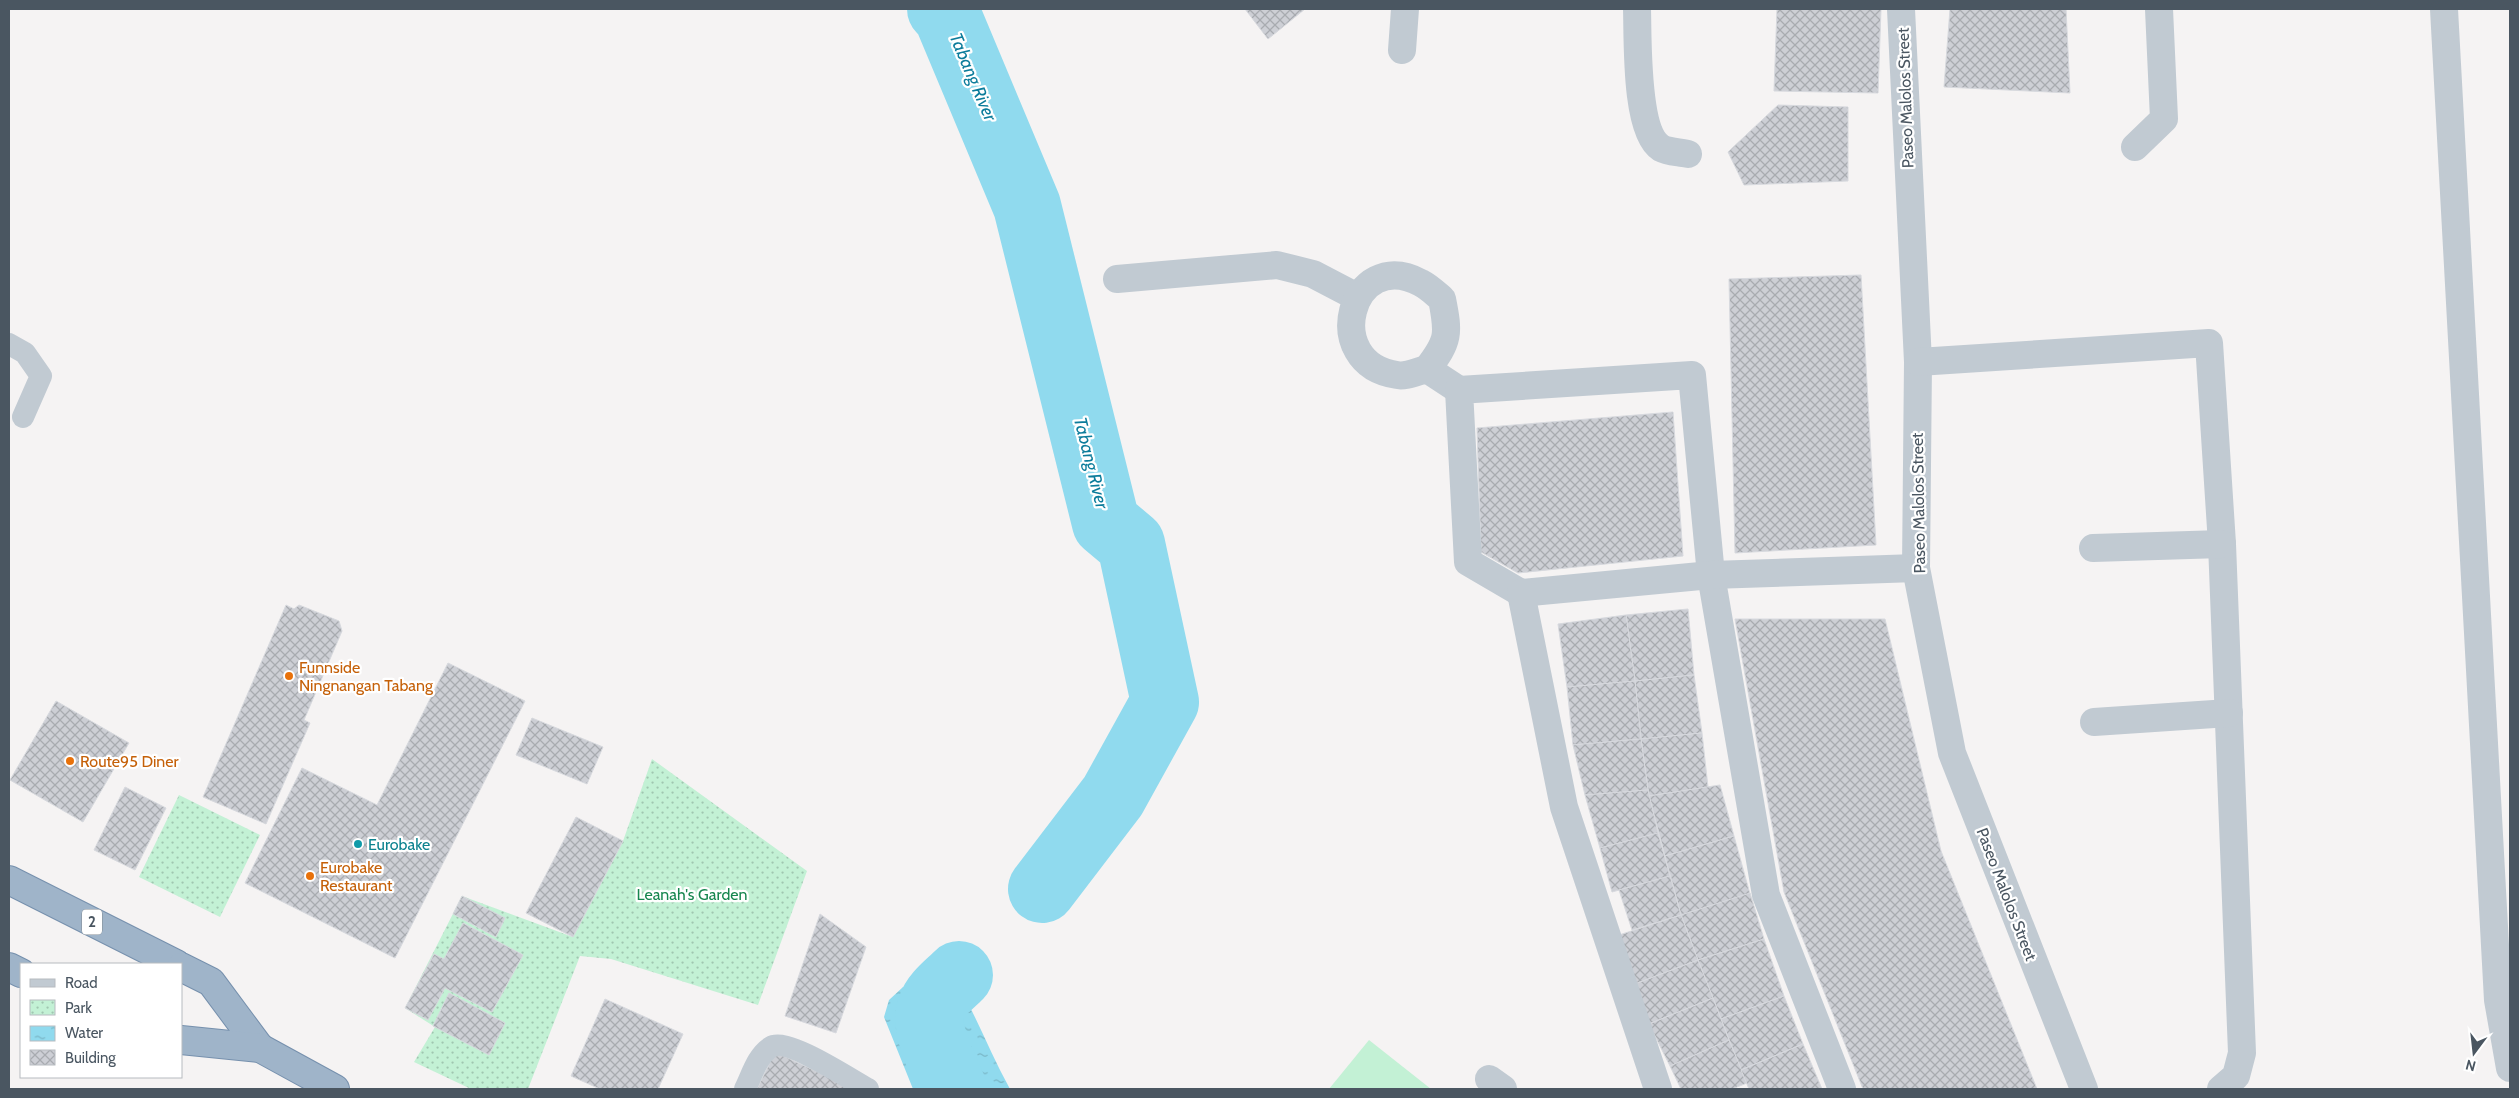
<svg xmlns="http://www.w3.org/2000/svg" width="2519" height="1098" font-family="Cabin,sans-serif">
	<defs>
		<pattern id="park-dots" width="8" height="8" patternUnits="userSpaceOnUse" patternTransform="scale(1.25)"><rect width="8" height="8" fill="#c3f1d5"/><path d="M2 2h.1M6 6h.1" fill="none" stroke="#a0c6b0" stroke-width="1.8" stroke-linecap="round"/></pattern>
		<pattern id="water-ripples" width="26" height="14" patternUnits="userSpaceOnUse" patternTransform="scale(1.25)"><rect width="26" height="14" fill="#90daee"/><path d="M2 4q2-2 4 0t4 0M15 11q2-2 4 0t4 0" fill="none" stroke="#78b4c4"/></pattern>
		<pattern id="building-cross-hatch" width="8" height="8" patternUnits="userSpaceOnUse" patternTransform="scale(1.25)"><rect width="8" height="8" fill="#cdcfd5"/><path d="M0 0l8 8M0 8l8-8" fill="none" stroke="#a8abb0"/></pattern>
	</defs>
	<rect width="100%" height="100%" fill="#f5f3f3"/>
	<polygon fill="#c3f1d5" points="1369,1040 1431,1089 1329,1089"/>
	<g fill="url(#park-dots)">
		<polygon points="652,759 807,871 758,1005 611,959 580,956 528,1089 471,1089 414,1062 435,1027 405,1008 462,896 573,937 623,841"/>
		<polygon points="179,795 260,835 220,917 139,877"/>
	</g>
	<g fill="url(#water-ripples)">
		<path d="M 1102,519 L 1134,549 L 1143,603 L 1156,612 L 1160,622 L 1149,638 L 1160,655 L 1159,674 L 1166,701 L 1164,713 L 1154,726 L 1153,737 L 1141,741 L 1136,751 L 1138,761 L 1117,784 L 1118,795 L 1112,803 L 1125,829 L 1113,840 L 1110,851 L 1099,869 L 1071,891 L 1042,889 L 1040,863 L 1049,846 L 1069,823 L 1080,802 L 1099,794 L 1100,779 L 1107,774 L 1121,754 L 1117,747 L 1131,734 L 1122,723 L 1131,720 L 1132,714 L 1143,708 L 1137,694 L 1138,686 L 1133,682 L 1137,668 C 1113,649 1107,551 1102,519 Z"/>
		<path d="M 955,979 C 976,1015 990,1053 1010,1089 L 913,1089 L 884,1017 L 889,1000 L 903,987 Z"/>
	</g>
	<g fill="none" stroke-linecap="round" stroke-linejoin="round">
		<g stroke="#90daee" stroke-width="68">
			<polyline points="941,9 947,15 1027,206 1106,523 1131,544 1165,702 1113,796 1042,889"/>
			<path d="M 953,1089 C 945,1069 923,1028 931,1008 C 936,994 949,985 959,975"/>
		</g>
	</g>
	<g fill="url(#building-cross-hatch)" stroke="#d7d9de">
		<polygon points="1245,9 1305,9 1268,39"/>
		<polygon points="1777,9 1881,9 1878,93 1774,91"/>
		<polygon points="1950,9 2066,9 2070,93 1944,87"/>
		<polygon points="1778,105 1848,107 1848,181 1744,185 1728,152"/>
		<polygon points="1861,275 1876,545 1735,553 1729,279"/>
		<polygon points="1673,412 1683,556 1518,573 1481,552 1477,428"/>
		<polygon points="286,605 294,609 299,605 339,621 342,631 304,720 310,723 266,824 203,797"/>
		<polygon points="1688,609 1694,675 1635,681 1626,615"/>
		<polygon points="1626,615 1635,681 1567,687 1558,624"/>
		<polygon points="1735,619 1885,619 1941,851 2037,1089 1863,1089 1784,892"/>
		<polygon points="448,663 525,701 395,958 245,883 302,768 377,805"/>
		<polygon points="1694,675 1702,733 1641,739 1635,681"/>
		<polygon points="1635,681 1641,739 1573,745 1567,687"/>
		<polygon points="56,701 129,743 83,822 10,780"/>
		<polygon points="532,718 603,747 587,784 516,755"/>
		<polygon points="1702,733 1708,787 1649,796 1641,739"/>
		<polygon points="1641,739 1648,790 1585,795 1573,745"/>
		<polygon points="1720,785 1734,836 1665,856 1649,796"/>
		<polygon points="125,787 166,808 135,870 94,850"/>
		<polygon points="1648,790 1658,833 1600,848 1585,795"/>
		<polygon points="576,817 623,841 573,937 526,913"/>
		<polygon points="1658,833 1670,876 1612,892 1600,848"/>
		<polygon points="1734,836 1750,894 1681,915 1665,856"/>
		<polygon points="1670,876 1681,915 1632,930 1619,890"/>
		<polygon points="1750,893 1764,939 1698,960 1681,915"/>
		<polygon points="462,896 505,918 496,937 453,914"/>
		<polygon points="820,914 866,947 836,1033 785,1016"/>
		<polygon points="1681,915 1698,960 1635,984 1616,936"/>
		<polygon points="463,923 523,955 492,1012 445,988 428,1020 405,1008 434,954 444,959"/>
		<polygon points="1764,939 1784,996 1721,1019 1698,960"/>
		<polygon points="1698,960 1713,998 1649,1024 1635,984"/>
		<polygon points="449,993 505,1023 489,1055 433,1026"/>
		<polygon points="1784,996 1803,1044 1741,1070 1721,1019"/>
		<polygon points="1713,998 1729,1040 1670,1066 1649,1024"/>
		<polygon points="605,999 683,1034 658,1089 600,1089 571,1076"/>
		<polygon points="1729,1040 1747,1083 1732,1089 1681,1089 1670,1066"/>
		<polygon points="1803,1044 1822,1089 1749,1089 1741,1070"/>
		<polygon points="775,1052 854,1089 757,1089"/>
	</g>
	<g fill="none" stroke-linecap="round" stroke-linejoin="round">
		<g stroke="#7690ad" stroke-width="30">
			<g id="trunk">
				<polyline points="9,880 176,964"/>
				<polyline points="9,967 21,973"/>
				<polyline points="181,967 211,982 260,1048"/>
				<polyline points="181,1040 260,1048 335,1089"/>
			</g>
		</g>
		<g stroke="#c1cad2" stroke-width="22">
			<polyline points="9,344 25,353 41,376 23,417"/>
			<path d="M 745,1089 C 752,1075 757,1056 771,1047 C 787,1037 851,1080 868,1089"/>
		</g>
		<g stroke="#c1cad2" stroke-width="28">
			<path d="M 1637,9 C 1638,38 1635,132 1661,148 C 1668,152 1680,152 1688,154"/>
			<polyline points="1901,9 1918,362 1916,568 1952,753 2084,1089"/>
			<polyline points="2444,9 2498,1000 2510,1068"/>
			<polyline points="1402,50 1405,9"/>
			<polyline points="2135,147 2164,119 2159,9"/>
			<polyline points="1117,279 1277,265 1313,274 1357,297"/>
			<polyline points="1918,362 2209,343 2222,544 2242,1053 2236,1076 2221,1089"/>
			<path d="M 1427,369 C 1449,341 1449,334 1442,299 C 1436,294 1429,287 1421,283 C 1350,245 1319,364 1397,375 C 1405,377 1418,371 1427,369 L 1459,390"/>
			<polyline points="2093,548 2222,544"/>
			<polyline points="1521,593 1468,562 1459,390 1692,375 1711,575 1766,895 1842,1089"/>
			<polyline points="2094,722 2229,713"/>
			<polyline points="1489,1079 1503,1089"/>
			<polyline points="1658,1089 1564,807 1521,593 1711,575 1916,568"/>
		</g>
		<use href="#trunk" stroke="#9fb4c9" stroke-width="28"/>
	</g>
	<g fill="#e8710a" stroke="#fff" stroke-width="2">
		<circle cx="289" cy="676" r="5"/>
		<circle cx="70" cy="761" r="5"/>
		<circle cx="310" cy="876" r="5"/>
	</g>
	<circle fill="#0f9aa8" stroke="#fff" stroke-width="2" cx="358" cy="844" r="5"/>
	<g text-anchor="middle" stroke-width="4.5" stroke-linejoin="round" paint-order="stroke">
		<rect fill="#fff" stroke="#808990" stroke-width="1" x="82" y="909.5" width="20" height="25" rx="4"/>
		<g font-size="15" font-weight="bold" fill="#4a5661">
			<text x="92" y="927">2</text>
		</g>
		<g font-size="16" fill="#4a5661" stroke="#fff">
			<text transform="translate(1905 98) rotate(-92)" y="6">Paseo Malolos Street</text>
			<text transform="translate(1918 503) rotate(-91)" y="6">Paseo Malolos Street</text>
			<text transform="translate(2007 894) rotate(69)" y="6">Paseo Malolos Street</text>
		</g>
		<g font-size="16" fill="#c56008" stroke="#fff" text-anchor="start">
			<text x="299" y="673">Funnside<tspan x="299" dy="18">Ningnangan Tabang</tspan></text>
			<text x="80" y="767">Route95 Diner</text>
			<text x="320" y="873">Eurobake<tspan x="320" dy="18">Restaurant</tspan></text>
		</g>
		<g font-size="16" fill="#0d838f" stroke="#fff" text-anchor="start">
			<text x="368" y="850">Eurobake</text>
		</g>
		<g font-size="16" fill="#17864f" stroke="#fff">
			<text x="692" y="900">Leanah's Garden</text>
		</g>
		<g font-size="18" font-style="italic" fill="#0c7c9b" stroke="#fff">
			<text transform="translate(973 77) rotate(67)" y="6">Tabang River</text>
			<text transform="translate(1091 463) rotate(76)" y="6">Tabang River</text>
		</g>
	</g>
	<rect width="2519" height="1098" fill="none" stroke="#4a5661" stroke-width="20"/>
	<rect x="20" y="963" width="162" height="115" fill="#ffffff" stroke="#b7bbc0"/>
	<rect x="30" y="979" width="25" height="8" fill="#c1cad2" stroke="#b7bbc0"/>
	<text x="65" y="988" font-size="15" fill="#4a5661">Road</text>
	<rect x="30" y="1000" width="25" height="15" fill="url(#park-dots)" stroke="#b7bbc0"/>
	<text x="65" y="1013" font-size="15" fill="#4a5661">Park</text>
	<rect x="30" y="1026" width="25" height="15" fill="url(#water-ripples)" stroke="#b7bbc0"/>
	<text x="65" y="1038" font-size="15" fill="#4a5661">Water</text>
	<rect x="30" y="1050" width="25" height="15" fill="url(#building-cross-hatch)" stroke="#b7bbc0"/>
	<text x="65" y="1063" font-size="15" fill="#4a5661">Building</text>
	<g transform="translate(2474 1053) rotate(195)" stroke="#ffffff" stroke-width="4" paint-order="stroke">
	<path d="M0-4L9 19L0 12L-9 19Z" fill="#4a5661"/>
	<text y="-8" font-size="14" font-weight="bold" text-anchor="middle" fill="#4a5661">N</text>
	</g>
</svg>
